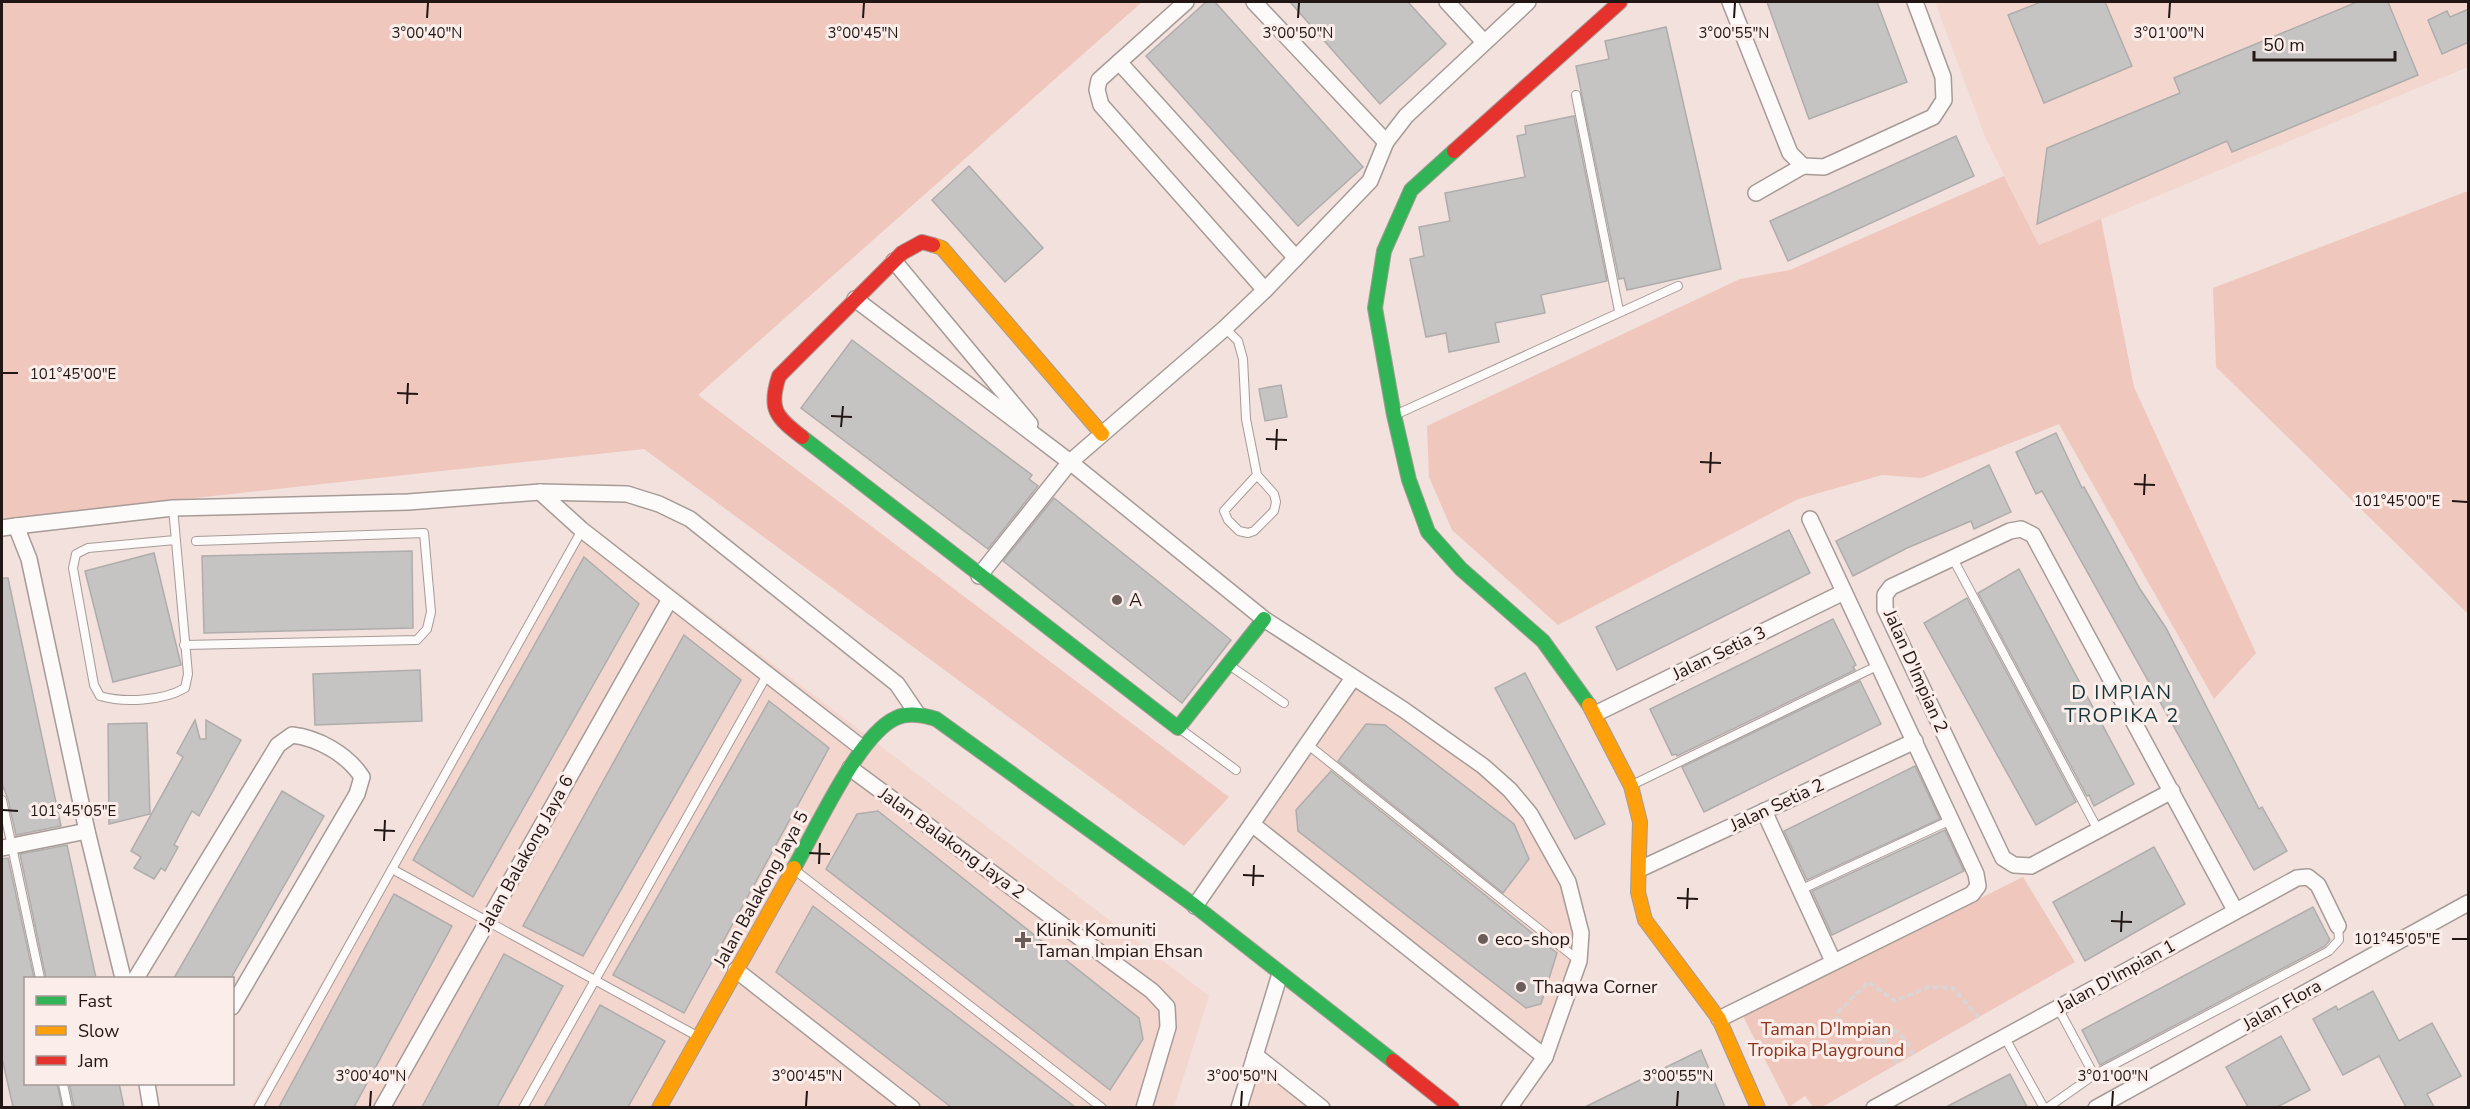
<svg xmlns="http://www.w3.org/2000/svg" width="2470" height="1109" font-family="'Nunito Sans',sans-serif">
	<rect width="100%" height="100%" fill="#f2e1dc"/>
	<g fill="#f3d6ce">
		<polygon points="1935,2 2468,2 2468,67 2039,245 1986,139"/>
		<polygon points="585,521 1209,996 1174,1107 250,1108"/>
		<polygon points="1355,688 1479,773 1503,793 1525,820 1561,884 1573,932 1571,965 1541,1045 1263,822"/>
		<polygon points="1259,1067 1310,1108 1248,1108"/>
	</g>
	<g fill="#efc7bc">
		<polygon points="2,2 1142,2 698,395 1229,797 1184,846 644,449 2,519"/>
		<polygon points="2004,176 2039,245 2101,219 2134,387 2256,653 2214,699 2059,424 1922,478 1882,475 1798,499 1558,625 1452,530 1429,477 1427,426 1740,279 1790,270"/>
		<polygon points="2468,191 2468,614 2216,367 2213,288"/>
		<polygon points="2023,877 2075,962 1822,1107 1813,1107 1805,1096 1789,1107 1743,1016"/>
	</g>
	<g fill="#c5c4c3" stroke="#afadac" stroke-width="1.5">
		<polygon points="1206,2 1215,2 1363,167 1298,226 1146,56"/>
		<polygon points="1290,2 1408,2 1446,44 1380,104"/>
		<polygon points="1767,2 1877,2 1907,82 1809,119"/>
		<polygon points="2041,2 2105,2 2132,66 2044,103 2008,15"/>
		<polygon points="2357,2 2388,2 2418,75 2232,152 2227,141 2037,224 2047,148 2180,93 2174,78"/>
		<polygon points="2469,9 2469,42 2442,54 2428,20 2447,11 2450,17"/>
		<polygon points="1666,27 1721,269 1627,290 1624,278 1619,279 1576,66 1609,59 1605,41"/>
		<polygon points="1574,116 1607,281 1541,295 1545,313 1495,323 1499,342 1449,352 1446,333 1426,337 1410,259 1424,256 1419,227 1450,221 1445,193 1525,177 1517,136 1526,134 1525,126"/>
		<polygon points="1956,136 1974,176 1788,261 1770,221"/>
		<polygon points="969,166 1043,248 1005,282 932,200"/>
		<polygon points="852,340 1032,475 1029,479 1038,486 988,549 801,408"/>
		<polygon points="1281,385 1287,417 1265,421 1259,389"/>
		<polygon points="2056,433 2082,488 2084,487 2140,589 2166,628 2259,809 2262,807 2287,851 2254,870 2042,491 2036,494 2016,452"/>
		<polygon points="1989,465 2011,512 1974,529 1971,521 1907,548 1853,576 1836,541"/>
		<polygon points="1054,498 1231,640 1182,703 1003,561"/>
		<polygon points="1789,530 1810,573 1617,670 1596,627"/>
		<polygon points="412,551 413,628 204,633 202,556"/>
		<polygon points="154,553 181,665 113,682 85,571"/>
		<polygon points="584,557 639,604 473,897 413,860"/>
		<polygon points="2019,569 2134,784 2094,806 2089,795 2087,796 1978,593"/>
		<polygon points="2,578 8,578 61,826 16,835 8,799 2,784"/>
		<polygon points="1967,598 2076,802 2036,825 1924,623"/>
		<polygon points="1833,619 1856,665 1853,667 1855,670 1677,756 1676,754 1672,755 1650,709"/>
		<polygon points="684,635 741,680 583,956 523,926"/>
		<polygon points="420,670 422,721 315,725 313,674"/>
		<polygon points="1525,673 1605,824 1575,839 1495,688"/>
		<polygon points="1860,681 1881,724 1704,812 1682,767"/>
		<polygon points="769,701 829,748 684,1013 613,975"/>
		<polygon points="195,720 200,739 206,739 206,720 241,740 199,816 192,811 174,845 178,847 165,871 161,868 154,879 134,868 141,857 131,851 183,757 177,753"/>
		<polygon points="147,723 150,814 109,824 108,724"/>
		<polygon points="1366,724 1385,725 1514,824 1529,859 1503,893 1338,761"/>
		<polygon points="1915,766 1940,819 1807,880 1784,831"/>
		<polygon points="1331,771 1557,953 1541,1004 1526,1008 1298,831 1296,810"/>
		<polygon points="282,791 324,816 231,978 174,978"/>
		<polygon points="878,811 1139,1018 1143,1039 1110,1090 826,869 857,814"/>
		<polygon points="1945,830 1964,871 1832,935 1812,891"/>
		<polygon points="67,845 96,978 46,978 20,854"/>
		<polygon points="2154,847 2185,904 2085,961 2053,902"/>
		<polygon points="8,858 34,978 26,978 26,1083 57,1083 62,1107 13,1107 2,1058 2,859"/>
		<polygon points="394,894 452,926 354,1107 279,1107"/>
		<polygon points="813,906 1075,1107 951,1107 776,972"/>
		<polygon points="2313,907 2330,940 2325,946 2100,1065 2082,1030"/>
		<polygon points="504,954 563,986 497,1107 422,1107"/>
		<polygon points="2373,991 2399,1041 2432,1023 2461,1076 2427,1094 2434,1107 2406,1107 2379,1056 2343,1075 2313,1019 2336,1006 2338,1010"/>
		<polygon points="600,1005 665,1041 628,1107 544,1107"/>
		<polygon points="2281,1036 2310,1090 2277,1107 2248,1107 2226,1067"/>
		<polygon points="1701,1050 1725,1107 1585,1107"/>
		<polygon points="2010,1074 2027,1107 1946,1107"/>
		<polygon points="69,1083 119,1083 124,1107 74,1107"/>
	</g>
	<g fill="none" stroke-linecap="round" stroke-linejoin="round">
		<g stroke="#a79b97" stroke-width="10">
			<g id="lane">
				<polyline points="1576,95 1619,311"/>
				<polyline points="1225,328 1238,341 1243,359 1246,419 1257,475 1274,494 1276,502 1274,511 1254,531 1248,533 1239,531 1228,520 1224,511 1257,475"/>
				<polyline points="1395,415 1678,286"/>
				<path d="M 173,508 L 188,674 L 185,688 C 163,701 124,703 100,696 L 94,685 L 73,568 L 76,554 L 88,548 L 175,540"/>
				<polyline points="1952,557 2098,830"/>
				<polyline points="184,645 417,640 427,629 431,612 424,533 196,541"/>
				<polyline points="1229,665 1284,703"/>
				<polyline points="1179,728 1236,770"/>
				<polyline points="1307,744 1578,960"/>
				<polyline points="1632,785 1879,665"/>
				<polyline points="2,800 40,978"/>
				<polyline points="392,869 697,1036"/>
				<polyline points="796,871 1102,1108"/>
				<polyline points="1800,890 1951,820"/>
				<polyline points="2058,1008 2094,1075"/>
				<polyline points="2005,1038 2044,1108"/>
				<polyline points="63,1084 68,1108"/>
				<polyline points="258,1108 582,530"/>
				<polyline points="523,1108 767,675"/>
				<polyline points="2047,1108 2094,1075 2329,951 2339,940 2338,926"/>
			</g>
		</g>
		<g stroke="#a79b97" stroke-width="18">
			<g id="street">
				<polyline points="1186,2 1099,80 1097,90 1101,105 1265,290"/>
				<polyline points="1254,2 1386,142"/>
				<polyline points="1447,2 1484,42"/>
				<polyline points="1730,2 1790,153 1803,166"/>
				<polyline points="1119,62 1296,258"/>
				<polyline points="1803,166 1824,167 1933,117 1944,100 1943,77 1915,2"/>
				<polyline points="1756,193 1803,166"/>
				<polyline points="894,261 1030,424"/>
				<polyline points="855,299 1070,462 1264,619 1404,710 1483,766 1510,790 1530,814 1568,882 1581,933 1579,961 1545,1057 1509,1108"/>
				<polyline points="540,492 582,530 862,748"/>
				<polyline points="16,526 173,508 408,502 540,492 627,494 659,504 690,519 897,684 916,712"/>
				<polyline points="2,528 16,526 29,559 87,831 123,978"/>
				<polyline points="979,576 1070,462 1225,328 1265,290 1370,181 1386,142 1406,116 1528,2"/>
				<polyline points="1595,714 1844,592"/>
				<polyline points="850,768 1152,991 1167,1007 1168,1027 1144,1108"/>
				<polyline points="2172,791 2031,866 2014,865 2003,858 1885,609 1885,595 1891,587 2010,531 2021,529 2033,535 2235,910"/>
				<polyline points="1764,811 1833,961"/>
				<polyline points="1252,824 1545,1057"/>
				<polyline points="2,848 87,831"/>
				<polyline points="1640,869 1915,741"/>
				<polyline points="1195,906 1353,678"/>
				<polyline points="736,970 912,1108"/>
				<path d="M 136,978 L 278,745 L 292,735 C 318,738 347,754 362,777 L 357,794 L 232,1007"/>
				<polyline points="1719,1019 1972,894 1978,886 1976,874 1951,820 1810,519"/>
				<polyline points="1255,1055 1322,1108"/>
				<polyline points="147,1084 151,1108"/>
				<polyline points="382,1108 670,599"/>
				<polyline points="1239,1108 1280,974"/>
				<polyline points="1874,1108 2297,878 2308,877 2318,885 2338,926"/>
				<polyline points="2096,1108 2468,903"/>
			</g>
		</g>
		<g stroke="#a79b97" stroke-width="16">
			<g id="fast">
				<polyline points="1454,151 1411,190 1384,251 1375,308 1394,415 1409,480 1428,532 1461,569 1543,641 1589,705"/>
				<polyline points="802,437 1178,728 1264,619"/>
				<path d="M 794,868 C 815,831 859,734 896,718 C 909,712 923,715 936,719 L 1195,906 L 1393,1061"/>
			</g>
		</g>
		<g stroke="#a79b97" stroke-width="16">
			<g id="slow">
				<polyline points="933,245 942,248 1102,434"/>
				<polyline points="1589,705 1631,786 1640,822 1638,892 1645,920 1719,1019 1758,1108"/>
				<polyline points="659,1108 794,868"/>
			</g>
		</g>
		<g stroke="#a79b97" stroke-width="16">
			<g id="jam">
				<polyline points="1454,151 1620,2"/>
				<path d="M 802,437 C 776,417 768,409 779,376 L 902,253 L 922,242 L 933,245"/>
				<polyline points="1393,1061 1452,1108"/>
			</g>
		</g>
		<g stroke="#dad5d4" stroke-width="4" stroke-dasharray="6 3" stroke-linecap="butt">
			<polyline points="1883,1044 1898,1064"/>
			<polyline points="1913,1055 1906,1040 1892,1029 1883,1044 1859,1026 1835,1024 1838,1012 1868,982 1895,1001 1928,987 1953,988 1979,1018"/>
		</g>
		<use href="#lane" stroke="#fdfafa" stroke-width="8"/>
		<use href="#street" stroke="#fdfafa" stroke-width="15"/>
		<use href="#fast" stroke="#30b455" stroke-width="14"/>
		<use href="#slow" stroke="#ff9f0a" stroke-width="14"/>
		<use href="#jam" stroke="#e5322d" stroke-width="14"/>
	</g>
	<path fill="none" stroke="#211613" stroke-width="2" d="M 427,18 L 428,3M 863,18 L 864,3M 1298,18 L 1299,3M 1734,18 L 1735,3M 2169,18 L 2170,3M 3,373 L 18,373M 397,393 L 418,394M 407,404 L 408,383M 831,416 L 852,417M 841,427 L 843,406M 1266,439 L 1287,440M 1276,450 L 1277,429M 1700,462 L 1721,463M 1710,473 L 1711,452M 2134,484 L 2155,485M 2144,495 L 2145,474M 2452,501 L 2467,502M 3,810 L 18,811M 374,830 L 395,831M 384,841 L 385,820M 809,853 L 830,854M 819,864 L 820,843M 1243,875 L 1264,876M 1253,886 L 1254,865M 1677,898 L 1698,899M 1687,909 L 1688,888M 2111,921 L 2132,922M 2121,932 L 2122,911M 2452,939 L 2467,939M 370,1106 L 371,1091M 806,1106 L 807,1091M 1241,1106 L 1242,1091M 1677,1106 L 1678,1091M 2112,1106 L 2113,1091"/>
	<g fill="#6a5d59" stroke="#fbeeea" stroke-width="2">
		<circle cx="1117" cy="600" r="6"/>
		<circle cx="1483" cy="939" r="6"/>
		<path d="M1020 931h6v6h6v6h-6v6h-6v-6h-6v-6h6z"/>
		<circle cx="1521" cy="987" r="6"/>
	</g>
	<g text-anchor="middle" stroke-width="6" stroke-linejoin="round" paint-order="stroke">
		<g font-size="18" fill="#211613" stroke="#fbeeea" text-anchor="start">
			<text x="1129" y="606">A</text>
			<text x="1036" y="936">Klinik Komuniti<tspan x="1036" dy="21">Taman Impian Ehsan</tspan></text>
			<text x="1495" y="945">eco-shop</text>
			<text x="1533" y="993">Thaqwa Corner</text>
		</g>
		<g font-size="18" fill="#211613" stroke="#fbeeea">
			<text transform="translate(1719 653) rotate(-26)" y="6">Jalan Setia 3</text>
			<text transform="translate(1916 671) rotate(66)" y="6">Jalan D'Impian 2</text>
			<text transform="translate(1777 805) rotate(-25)" y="6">Jalan Setia 2</text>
			<text transform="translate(952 843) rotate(36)" y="6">Jalan Balakong Jaya 2</text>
			<text transform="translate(526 853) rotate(-61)" y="6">Jalan Balakong Jaya 6</text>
			<text transform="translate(761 889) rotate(-61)" y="6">Jalan Balakong Jaya 5</text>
			<text transform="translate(2116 976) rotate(-29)" y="6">Jalan D'Impian 1</text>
			<text transform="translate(2282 1005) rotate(-29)" y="6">Jalan Flora</text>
		</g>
		<g font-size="18" fill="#8d341d" stroke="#fbeeea">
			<text x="1826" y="1035">Taman D'Impian<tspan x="1826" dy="21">Tropika Playground</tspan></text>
		</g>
		<g font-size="20" letter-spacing="1.5" fill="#14363a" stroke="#fbeeea">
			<text x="2122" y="699">D IMPIAN<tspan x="2122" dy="23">TROPIKA 2</tspan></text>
		</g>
	</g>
	<g font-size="15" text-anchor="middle" fill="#211613" stroke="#fbeeea" stroke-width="6" stroke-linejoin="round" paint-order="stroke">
		<text x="427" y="38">3°00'40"N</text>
		<text x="863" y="38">3°00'45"N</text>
		<text x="1298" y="38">3°00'50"N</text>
		<text x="1734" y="38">3°00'55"N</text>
		<text x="2169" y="38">3°01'00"N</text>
		<text x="73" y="379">101°45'00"E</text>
		<text x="2397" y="506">101°45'00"E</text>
		<text x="73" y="816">101°45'05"E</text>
		<text x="2397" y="944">101°45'05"E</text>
		<text x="371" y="1081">3°00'40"N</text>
		<text x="807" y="1081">3°00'45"N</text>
		<text x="1242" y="1081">3°00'50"N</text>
		<text x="1678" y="1081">3°00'55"N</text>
		<text x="2113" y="1081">3°01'00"N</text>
	</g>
	<rect width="2470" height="1109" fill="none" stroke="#211613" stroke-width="6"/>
	<rect x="24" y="977" width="210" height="108" fill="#fbeeea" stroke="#a49894" stroke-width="1.5"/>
	<rect x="36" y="996" width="30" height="9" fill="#30b455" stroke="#a49894" stroke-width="1.5"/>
	<text x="78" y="1007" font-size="18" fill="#211613">Fast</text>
	<rect x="36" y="1026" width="30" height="9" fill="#ff9f0a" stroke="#a49894" stroke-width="1.5"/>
	<text x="78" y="1037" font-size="18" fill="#211613">Slow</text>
	<rect x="36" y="1056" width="30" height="9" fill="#e5322d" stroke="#a49894" stroke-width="1.5"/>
	<text x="78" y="1067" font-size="18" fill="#211613">Jam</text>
	<path d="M2254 51v9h141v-9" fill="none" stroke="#211613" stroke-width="3"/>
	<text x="2263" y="51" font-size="18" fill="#211613" stroke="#fbeeea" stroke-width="4.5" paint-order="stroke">50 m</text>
</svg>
